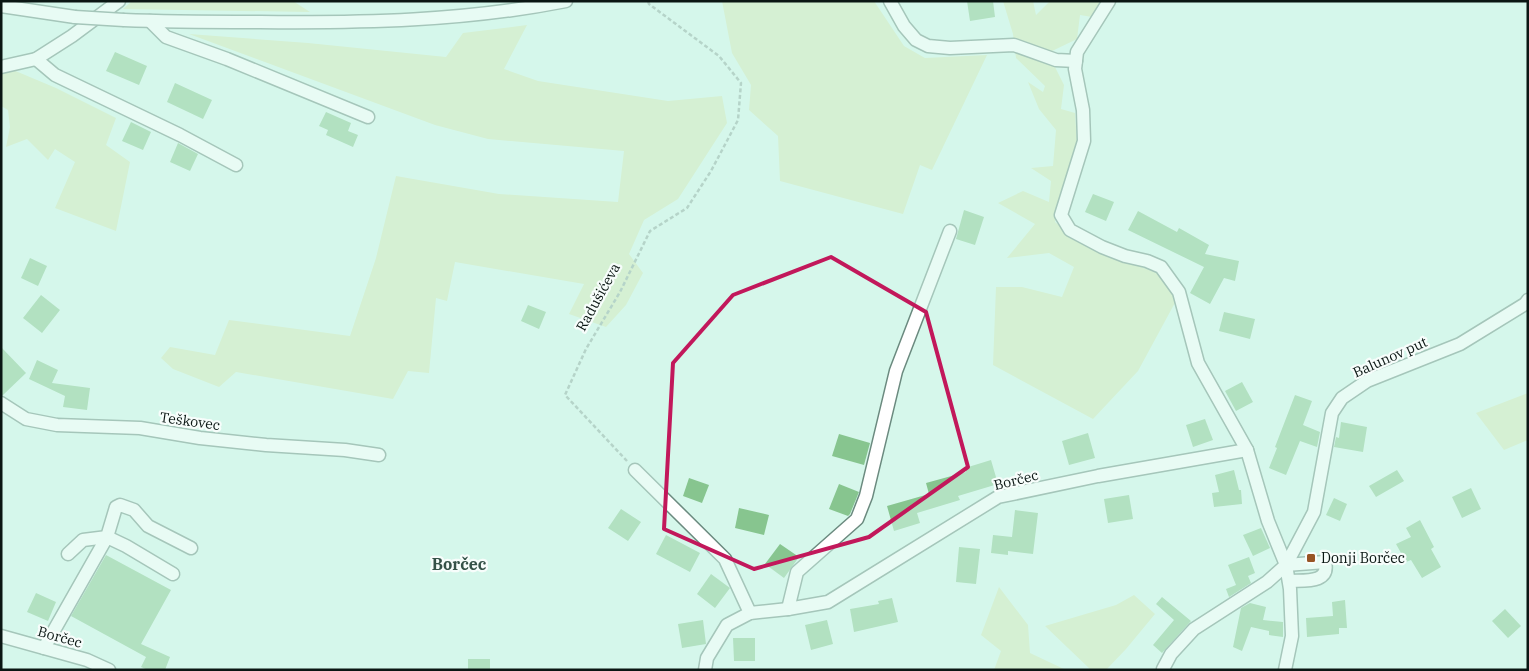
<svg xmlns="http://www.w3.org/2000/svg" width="1529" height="671" font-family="'IBM Plex Serif',serif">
	<rect width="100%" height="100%" fill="#d6f7eb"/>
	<g fill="#d4e6b6">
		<polygon points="132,1 293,1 310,12 123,9"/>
		<polygon points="722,1 874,1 904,46 925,58 987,55 932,170 920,165 903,214 780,181 778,136 749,110 751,85 732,53"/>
		<polygon points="1003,1 1033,1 1036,15 1050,1 1103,1 1092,17 1080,15 1077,39 1048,53 1064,85 1061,109 1075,113 1077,142 1055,222 1070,233 1123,260 1157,273 1177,299 1138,371 1093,419 993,365 996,287 1022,287 1062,297 1074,267 1049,253 1007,258 1035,224 998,203 1023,191 1049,202 1051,181 1031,168 1053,166 1056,130 1039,109 1028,82 1043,92 1045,86 1016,58 1013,34"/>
		<polygon points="527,25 504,69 538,81 668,101 722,96 727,123 678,199 644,220 629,254 643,273 626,305 606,327 569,314 584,284 455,262 447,301 436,298 429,373 408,371 393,399 236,372 219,387 173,369 161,358 170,347 215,355 229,320 350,336 376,258 396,176 499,194 618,202 624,151 488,139 435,125 189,34 308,43 446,57 463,33"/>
		<polygon points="6,67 56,88 116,118 106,145 130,162 116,231 55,208 75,162 55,149 48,160 27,139 6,147 10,127 8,110 1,106 1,69"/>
		<polygon points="1528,393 1528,440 1504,450 1476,413"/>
		<polygon points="999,587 1028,625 1030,653 1066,670 994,670 1001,651 981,635"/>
		<polygon points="1134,595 1155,614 1126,649 1106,670 1091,670 1045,626 1116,605"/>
	</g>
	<g fill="#87c58f">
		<polygon points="967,1 993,1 995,17 970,21"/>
		<polygon points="115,52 147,66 139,85 106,71"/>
		<polygon points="175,83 212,100 203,119 167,102"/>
		<polygon points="326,112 351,123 348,131 358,135 353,147 326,135 328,130 319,126"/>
		<polygon points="131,122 151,132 143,150 122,141"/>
		<polygon points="178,143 198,154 190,171 170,162"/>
		<polygon points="1093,194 1114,202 1106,221 1085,212"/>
		<polygon points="964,210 984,217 975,245 956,239"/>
		<polygon points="1138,211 1177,232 1179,228 1209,245 1205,254 1239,261 1235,281 1224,278 1210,304 1190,293 1204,267 1128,230"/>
		<polygon points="30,258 47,266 38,286 21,278"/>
		<polygon points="41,295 60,310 42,333 23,318"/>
		<polygon points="528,305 546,312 539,329 521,321"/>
		<polygon points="1224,312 1255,319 1250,339 1219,331"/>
		<polygon points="1,347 26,373 3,395 1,395"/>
		<polygon points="37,360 58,370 52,383 90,388 87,410 63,407 65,396 29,379"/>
		<polygon points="1242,382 1253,402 1236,411 1225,391"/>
		<polygon points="1295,395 1312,401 1303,425 1320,432 1317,447 1300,441 1286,475 1269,468 1277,448 1275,447"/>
		<polygon points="1205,419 1213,440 1193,447 1186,425"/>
		<polygon points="1341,422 1367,427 1363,452 1334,447 1336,437 1339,438"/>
		<polygon points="1088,433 1095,458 1069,465 1062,441"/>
		<polygon points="839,434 870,443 864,465 832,456"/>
		<polygon points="991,460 998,484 958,496 960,500 917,513 920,523 894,531 887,506 929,494 926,483 966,472 965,468"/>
		<polygon points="1234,470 1239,490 1241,490 1242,504 1214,507 1212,493 1219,492 1215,475"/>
		<polygon points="1397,470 1404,481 1376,497 1369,486"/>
		<polygon points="689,478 709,485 702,503 683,496"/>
		<polygon points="839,484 859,492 850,514 848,516 829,509"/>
		<polygon points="1471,488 1481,509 1462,518 1452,497"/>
		<polygon points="1129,495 1133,519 1108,523 1104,499"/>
		<polygon points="1334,498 1347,504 1340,521 1326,515"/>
		<polygon points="739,508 769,515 764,535 735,528"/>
		<polygon points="621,509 641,522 628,541 608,528"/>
		<polygon points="1015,510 1038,513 1033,554 1008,551 1008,555 991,553 993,535 1012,537"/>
		<polygon points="1420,520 1434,547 1431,549 1441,567 1422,578 1411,560 1406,562 1396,544 1411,537 1406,528"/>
		<polygon points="1261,528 1270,548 1253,556 1243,535"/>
		<polygon points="666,535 700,553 690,572 656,554"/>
		<polygon points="780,544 799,557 784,578 765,564"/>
		<polygon points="959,547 980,549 976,584 956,582"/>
		<polygon points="106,555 171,590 141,644 170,657 165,670 148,670 141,667 146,657 71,616"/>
		<polygon points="1249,557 1255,573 1248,576 1251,583 1229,597 1226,589 1236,585 1228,565"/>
		<polygon points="711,574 730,588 715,608 697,594"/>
		<polygon points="36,593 56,602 48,621 27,612"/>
		<polygon points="1162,597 1191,621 1162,653 1153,645 1174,620 1156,604"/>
		<polygon points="892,598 898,622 854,632 850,609 879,604 878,601"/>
		<polygon points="1345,600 1347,628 1339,628 1339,634 1307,637 1306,618 1333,616 1332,602"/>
		<polygon points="1250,603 1266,607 1263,620 1283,622 1283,637 1269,635 1269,631 1251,627 1242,651 1233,647 1241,608"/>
		<polygon points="1505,609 1521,626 1508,638 1492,621"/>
		<polygon points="703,620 706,644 682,648 678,624"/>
		<polygon points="827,620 833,644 811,650 805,625"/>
		<polygon points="733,638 755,638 755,661 734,661"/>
		<rect x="468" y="659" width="22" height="11"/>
	</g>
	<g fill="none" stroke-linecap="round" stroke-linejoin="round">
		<g stroke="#6b8a7f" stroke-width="15">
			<g id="minor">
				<polyline points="890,1 904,26 916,40 928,46 950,48 1014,45 1056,60 1076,61"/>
				<polyline points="1109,1 1077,52 1075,69 1083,110 1084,141 1061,215 1070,230 1102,247 1125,256 1147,261 1161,267 1179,292 1198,363 1247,450 1268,521 1286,565 1290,589 1292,636 1285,670"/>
				<polyline points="1,6 75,17"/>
				<path d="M 124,20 C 169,22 215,22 260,22 C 363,23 465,21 566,1"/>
				<polyline points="150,21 166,37 227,59 368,117"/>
				<polyline points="36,59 55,75 180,135 236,165"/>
				<polyline points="1,67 36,59 72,36 119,1"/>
				<polyline points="1,403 26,419 57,425 140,428 200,438 266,445 345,450 379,455"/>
				<polyline points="635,470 725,559 750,613"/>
				<polyline points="68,554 83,540 107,537 116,507 120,505 134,510 148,526 191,548"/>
				<polyline points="1286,565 1314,512 1332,413 1342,398 1367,381 1460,344 1525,304 1528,300"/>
				<polyline points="788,609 797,572 857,519 866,496 896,371 950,231"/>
				<polyline points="1,636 87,660 109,670"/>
				<polyline points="44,648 107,537 126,546 173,574"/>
				<path d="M 1163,669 L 1171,654 L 1194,629 L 1267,582 L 1286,565 L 1325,562 C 1330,584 1304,580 1289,581"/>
				<polyline points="705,670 707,658 727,625 750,613 788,609 828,602 998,497 1098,476 1247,450"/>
			</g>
		</g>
		<polyline stroke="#8fa89f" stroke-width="2.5" stroke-dasharray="4 2.5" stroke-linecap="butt" points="627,461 565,395 586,349 620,292 650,231 687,208 711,171 738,120 741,83 719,56 649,4 648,1"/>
		<use href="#minor" stroke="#fff" stroke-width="12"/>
		<g stroke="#6b8a7f" stroke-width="15" stroke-linecap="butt">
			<polyline id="minor-bridge" points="75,17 124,20"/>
		</g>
		<use href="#minor-bridge" stroke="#fff" stroke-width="12"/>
	</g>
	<path d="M0 0H1529V671H0ZM 831,257 L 926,312 L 968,467 L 869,537 L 754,569 L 664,529 L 673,363 L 733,295 Z" fill="#d6f7eb" fill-opacity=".55" fill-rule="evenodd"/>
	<path fill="none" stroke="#c2185b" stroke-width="4" stroke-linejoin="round" d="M 831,257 L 926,312 L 968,467 L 869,537 L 754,569 L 664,529 L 673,363 L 733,295 Z"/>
	<rect fill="#975424" stroke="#f7fdfb" stroke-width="2" x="1306" y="553" width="10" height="10" rx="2.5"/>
	<g text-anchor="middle" stroke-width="4.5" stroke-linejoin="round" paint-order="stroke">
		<g font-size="14" fill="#0a1613" stroke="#f7fdfb">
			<text transform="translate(598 297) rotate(-61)" y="5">Radušićeva</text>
			<text transform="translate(1390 357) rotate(-24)" y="5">Balunov put</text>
			<text transform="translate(190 421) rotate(8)" y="5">Teškovec</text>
			<text transform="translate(1016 480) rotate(-14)" y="5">Borčec</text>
			<text transform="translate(60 637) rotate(16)" y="5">Borčec</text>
		</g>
		<g font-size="14" fill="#0a1613" stroke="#f7fdfb" text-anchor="start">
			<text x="1321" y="563">Donji Borčec</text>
		</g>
		<g font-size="16" font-weight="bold" fill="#355248" stroke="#f7fdfb">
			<text x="459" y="570">Borčec</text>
		</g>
	</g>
	<rect width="1529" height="671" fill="none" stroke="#0a1613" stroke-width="5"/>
</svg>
